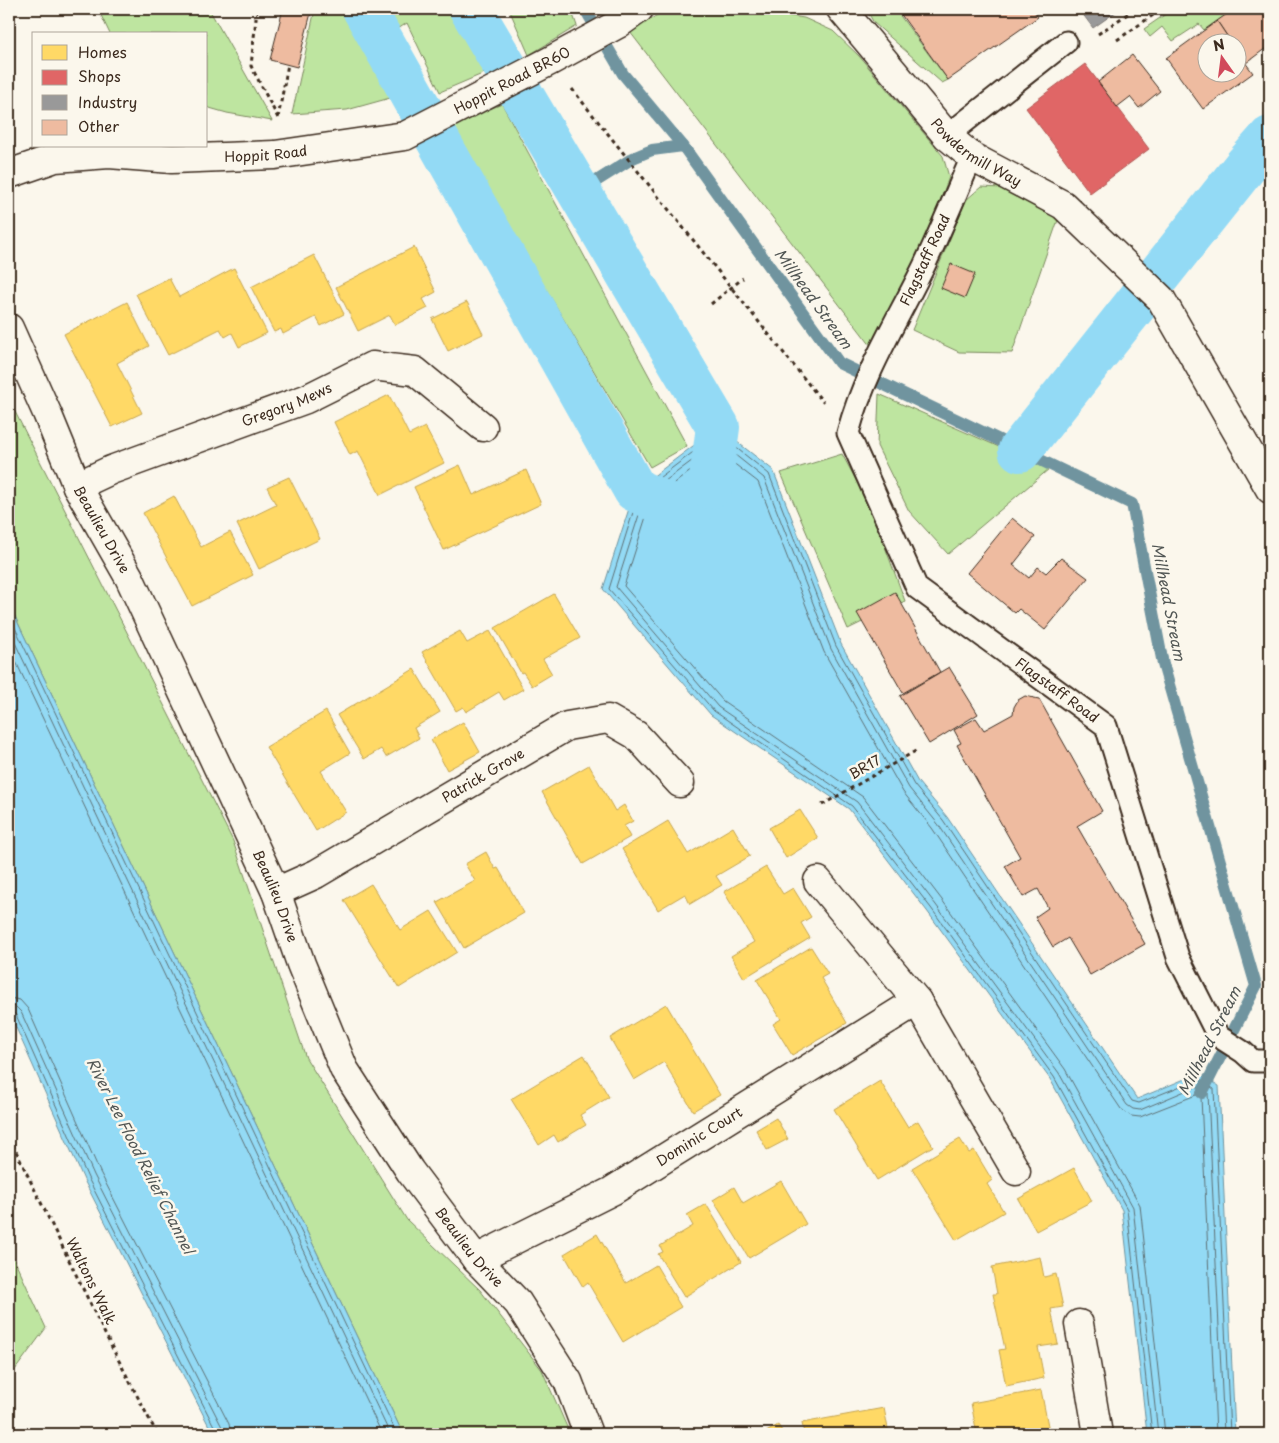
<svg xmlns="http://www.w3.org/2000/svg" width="1279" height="1443" font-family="'Playpen Sans',sans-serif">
	<rect width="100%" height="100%" fill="#fbf7ec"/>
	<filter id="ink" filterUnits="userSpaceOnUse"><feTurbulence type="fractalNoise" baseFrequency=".02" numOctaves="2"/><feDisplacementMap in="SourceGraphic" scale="10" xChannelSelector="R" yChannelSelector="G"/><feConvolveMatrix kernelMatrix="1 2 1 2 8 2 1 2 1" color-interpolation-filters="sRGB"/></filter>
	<g filter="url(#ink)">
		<g fill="#bee5a0" stroke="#7c885f">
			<polygon points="98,9 209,9 272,121 227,113 206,107 206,34 110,34"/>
			<polygon points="315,9 455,9 487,72 440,92 407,23 372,46 401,95 347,110 292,114"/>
			<polygon points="509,9 571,9 577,26 529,55"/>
			<polygon points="667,9 746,9 804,18 833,31 859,56 943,156 949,177 939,204 875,351 630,32"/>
			<polygon points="866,9 895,9 948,80 942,83 874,23"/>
			<polygon points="1173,9 1226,9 1229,13 1204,30 1199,24 1173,41 1162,27 1150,37 1144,29"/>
			<polygon points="502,104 687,446 650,467 450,125"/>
			<polygon points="981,187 1002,188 1059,217 1012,353 959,352 912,330 966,200"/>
			<polygon points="879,394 1049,469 948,554 909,511 877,446"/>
			<polygon points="9,400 233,841 306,1058 407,1220 480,1290 542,1370 570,1434 403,1434 9,604"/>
			<polygon points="842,454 870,506 905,601 848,629 781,473"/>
			<polygon points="9,1248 46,1328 9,1378"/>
		</g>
		<g fill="#93daf5" stroke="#70949f">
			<polygon points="718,427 773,470 841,644 918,782 947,817 1137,1099 1199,1073 1219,1086 1235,1434 1147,1434 1122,1210 1050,1079 927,911 849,809 711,715 603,589 635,490"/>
			<polygon points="9,604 403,1434 213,1434 84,1180 9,1012"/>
		</g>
		<g fill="#ffd966" stroke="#c4a450">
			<polygon points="414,247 436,292 423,299 428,308 395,325 390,315 358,331 336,287"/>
			<polygon points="314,255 344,314 321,326 316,317 283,334 281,329 274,332 251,287"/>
			<polygon points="234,268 267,333 239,347 232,333 225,337 220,329 168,355 136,294 169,278 179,297"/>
			<polygon points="127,302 149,346 117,363 142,413 112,427 64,334"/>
			<polygon points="467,302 483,334 448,351 432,319"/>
			<polygon points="389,395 409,435 425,427 444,463 380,495 358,451 350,455 334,422"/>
			<polygon points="460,465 473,495 526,470 541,504 444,550 414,487"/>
			<polygon points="289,477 320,539 259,569 237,524 276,505 267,487"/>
			<polygon points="174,496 201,547 230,532 253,575 192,606 143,513"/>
			<polygon points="554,594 580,638 543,659 552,674 532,686 523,672 521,673 495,628"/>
			<polygon points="460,631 467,643 490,631 523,689 504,700 499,692 466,712 463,707 456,711 422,652"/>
			<polygon points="414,669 440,712 414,728 419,738 386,757 381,749 364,759 337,715"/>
			<polygon points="326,711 350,753 321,771 346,812 316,831 266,747"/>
			<polygon points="463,722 480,752 447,770 431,740"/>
			<polygon points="589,765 615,811 624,805 633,821 624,826 630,837 583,864 542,792"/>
			<polygon points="800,810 818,838 786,858 769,828"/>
			<polygon points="668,821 688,854 733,827 750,856 716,876 722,885 690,904 685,894 658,910 622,849"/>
			<polygon points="486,852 495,869 498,868 524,913 464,948 437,902 475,881 465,864"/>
			<polygon points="766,867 783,894 793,888 811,917 801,923 810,938 744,978 731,956 754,942 724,892"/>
			<polygon points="371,884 400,930 431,911 457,952 399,988 344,900"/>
			<polygon points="811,947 828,974 821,978 847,1023 792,1055 773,1024 781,1019 757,980"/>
			<polygon points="666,1004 720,1095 693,1111 664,1062 634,1080 610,1038"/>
			<polygon points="584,1055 609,1097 580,1115 586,1125 558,1142 554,1135 539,1145 511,1099"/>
			<polygon points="880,1081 908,1127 918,1121 933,1146 877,1180 834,1109"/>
			<polygon points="776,1118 788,1139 767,1150 756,1130"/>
			<polygon points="960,1139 969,1153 974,1150 992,1180 987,1184 1004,1212 956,1240 912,1168"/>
			<polygon points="1074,1168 1092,1201 1036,1231 1018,1199"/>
			<polygon points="781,1181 806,1224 749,1258 713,1200 734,1187 743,1203"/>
			<polygon points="706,1204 741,1262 684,1297 658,1254 663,1252 660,1246 693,1226 687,1215"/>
			<polygon points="597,1234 626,1283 656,1265 681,1307 623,1342 588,1283 583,1287 564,1254"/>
			<polygon points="1040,1257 1044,1277 1056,1274 1063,1307 1051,1309 1058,1344 1038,1347 1044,1378 1006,1386 999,1350 1005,1349 993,1294 997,1294 992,1267"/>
			<polygon points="1041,1390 1049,1431 1031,1434 977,1434 971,1403"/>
			<polygon points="884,1408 889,1434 804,1434 802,1423"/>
			<polygon points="778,1425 784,1434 763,1434"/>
		</g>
		<polygon fill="#e06666" stroke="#ae5450" points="1085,64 1149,149 1090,193 1026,108"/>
		<polygon fill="#999" stroke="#7d7874" points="1079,9 1120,9 1093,28"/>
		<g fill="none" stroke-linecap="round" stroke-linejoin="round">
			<g stroke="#5e7074" stroke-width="1">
				<polyline points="9,615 397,1434"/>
				<polyline points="9,630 390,1434"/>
				<polyline points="9,647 382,1434"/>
				<polyline points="9,998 20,1000 28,1009 100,1172 229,1424 231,1434"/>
				<polyline points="9,1005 16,1007 21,1012 94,1175 222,1427 223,1434"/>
				<polyline points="9,1011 13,1012 16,1015 88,1178 216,1430 217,1434"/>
				<polyline points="1152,1434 1127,1209 1054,1077 931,908 852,806 714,711 609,589 639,493 717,434 719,434 769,474 836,646 914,785 943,820 1132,1101 1139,1103 1198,1079 1214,1089 1230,1434"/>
				<polyline points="1158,1434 1133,1207 1059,1073 936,905 857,802 718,707 616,587 645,496 717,442 719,442 764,478 831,649 909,788 938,824 1127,1105 1133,1109 1140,1110 1197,1086 1208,1093 1224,1434"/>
				<polyline points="1165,1434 1140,1205 1065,1069 942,900 863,797 723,701 624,586 651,501 717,451 719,452 758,482 824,652 903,792 932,828 1121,1109 1131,1116 1140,1117 1196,1095 1201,1097 1216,1434"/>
			</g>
			<g stroke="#70949f" stroke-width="12">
				<polyline points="585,9 623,74 683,146 839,363 1132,504 1163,664 1256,986 1202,1093"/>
				<polyline points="579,192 633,158 652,150 683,146"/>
			</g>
			<g stroke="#93daf5" stroke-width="44">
				<polyline points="364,9 635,490 689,514"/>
				<polyline points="471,9 718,427 710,487"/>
				<polyline points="1020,450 1247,164 1270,138"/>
			</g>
		</g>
		<g fill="#eebba0" stroke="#3b2a1e">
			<polygon points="283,9 312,9 297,67 270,60"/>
			<polygon points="897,9 1032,9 1038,17 948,80"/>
			<polygon points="1234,9 1270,9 1270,45 1246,63 1236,50 1236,42 1231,42 1217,21"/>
			<polygon points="1217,21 1231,42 1206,42 1206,72 1236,72 1236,50 1253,73 1203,109 1166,58"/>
			<polygon points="1132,55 1160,91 1139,108 1130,97 1117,107 1098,82"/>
			<polygon points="951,264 975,274 965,298 941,288"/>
			<polygon points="1012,518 1035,537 1013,565 1029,578 1038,567 1046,573 1061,558 1088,578 1045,630 1019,609 1015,613 967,573"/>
			<polygon points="895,592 940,672 903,693 857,613"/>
			<polygon points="949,667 978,714 929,744 900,696"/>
			<polygon points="1025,696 1039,699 1102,811 1077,826 1145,944 1090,975 1068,938 1053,947 1035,917 1048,908 1038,889 1023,897 1005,866 1020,857 957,745 961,743 954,730 976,718 984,730 1013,714 1014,707 1018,700"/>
		</g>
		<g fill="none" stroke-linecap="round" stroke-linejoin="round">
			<g stroke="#3b2a1e" stroke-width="25">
				<g id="service">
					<polyline points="947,136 1066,42"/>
					<path id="s1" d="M 972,157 C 956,193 941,230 924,266 C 897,321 864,373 848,433 L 917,588 L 1106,726 L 1178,957 L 1218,1036 L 1243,1052 L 1253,1061 L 1270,1061"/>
				</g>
			</g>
			<g stroke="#3b2a1e" stroke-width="31">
				<g id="minor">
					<path id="s2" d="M 841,9 L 947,136 L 972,157 L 1063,205 L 1161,299 L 1270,489"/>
					<path id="s3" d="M 9,174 L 55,158 L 109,154 L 172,159 L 275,155 L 405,136 L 550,61 L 618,24 L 639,9"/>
					<path id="s4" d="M 9,328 L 47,413 L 77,486 L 129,577 L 276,892 L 301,964 L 344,1069 L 410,1171 L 476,1259 L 518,1303 L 568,1381 L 588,1434"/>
					<path id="s5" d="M 77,486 L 111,470 L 306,399 L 372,366 L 415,371 L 483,427"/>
					<polyline points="818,881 917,1001 1016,1171"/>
					<path id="s6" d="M 276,892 L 316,874 L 567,726 L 608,719 L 636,735 L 680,783"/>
					<path id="s7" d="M 476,1259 L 612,1191 L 917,1001"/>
					<polyline points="1079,1324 1098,1434"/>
				</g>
			</g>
			<g stroke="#3b2a1e" stroke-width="3" stroke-dasharray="4 4" stroke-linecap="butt">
				<polyline points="257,9 251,66 278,118"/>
				<polyline points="1098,34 1135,9"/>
				<polyline points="1117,40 1162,9"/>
				<polyline points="572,89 823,402"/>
				<polyline points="278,118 288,64"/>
				<polyline points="711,304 743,278"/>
				<polyline points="822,805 919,749"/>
				<polyline points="9,1137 105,1334 157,1434"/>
			</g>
			<use href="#service" stroke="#fbf7ec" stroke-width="21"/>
			<use href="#minor" stroke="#fbf7ec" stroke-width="28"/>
		</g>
	</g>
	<g text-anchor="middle" stroke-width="5" stroke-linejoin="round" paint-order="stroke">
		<g font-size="14" fill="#3b2a1e" stroke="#fbf7ec">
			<text dy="5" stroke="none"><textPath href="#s3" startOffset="521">Hoppit Road BR60</textPath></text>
			<text dy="5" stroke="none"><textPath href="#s2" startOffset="199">Powdermill Way</textPath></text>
			<text dy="5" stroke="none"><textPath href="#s3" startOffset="260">Hoppit Road</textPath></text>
			<text transform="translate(925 260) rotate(-65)" y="5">Flagstaff Road</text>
			<text dy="5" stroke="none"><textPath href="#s5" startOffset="225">Gregory Mews</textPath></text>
			<text dy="5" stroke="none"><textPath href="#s4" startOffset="222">Beaulieu Drive</textPath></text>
			<text dy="5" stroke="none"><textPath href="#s1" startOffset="646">Flagstaff Road</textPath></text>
			<text transform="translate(865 767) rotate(-30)" y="5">BR17</text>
			<text dy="5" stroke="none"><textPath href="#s6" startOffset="238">Patrick Grove</textPath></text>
			<text dy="5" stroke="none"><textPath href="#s4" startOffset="628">Beaulieu Drive</textPath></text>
			<text dy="5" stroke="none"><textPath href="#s7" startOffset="255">Dominic Court</textPath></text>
			<text dy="5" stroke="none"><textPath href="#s4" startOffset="1032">Beaulieu Drive</textPath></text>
			<text transform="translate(91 1281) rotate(64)" y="5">Waltons Walk</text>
		</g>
		<g font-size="15" font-style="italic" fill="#515654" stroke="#fbf7ec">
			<text transform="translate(813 299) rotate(54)" y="5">Millhead Stream</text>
			<text transform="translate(1168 602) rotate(79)" y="5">Millhead Stream</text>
			<text transform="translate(1210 1041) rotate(-63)" y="5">Millhead Stream</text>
			<text transform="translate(140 1156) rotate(63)" y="5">River Lee Flood Relief Channel</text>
		</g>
	</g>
	<rect width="1279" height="1443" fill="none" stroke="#fbf7ec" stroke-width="30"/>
	<rect x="15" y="15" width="1249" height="1413" fill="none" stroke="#3b2a1e" stroke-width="2" filter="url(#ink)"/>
	<rect x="32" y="32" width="175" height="115" fill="#fbf7ec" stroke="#aea59a"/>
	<rect x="42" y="45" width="25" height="15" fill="#ffd966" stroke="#aea59a"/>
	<text x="78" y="58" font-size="15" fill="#3b2a1e">Homes</text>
	<rect x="42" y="70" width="25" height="15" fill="#e06666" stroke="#aea59a"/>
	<text x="78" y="82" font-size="15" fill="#3b2a1e">Shops</text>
	<rect x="42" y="95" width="25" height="15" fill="#999999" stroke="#aea59a"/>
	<text x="78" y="108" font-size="15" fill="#3b2a1e">Industry</text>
	<rect x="42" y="120" width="25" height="15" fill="#eebba0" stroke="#aea59a"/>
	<text x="78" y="132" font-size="15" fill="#3b2a1e">Other</text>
	<g transform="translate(1222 58) rotate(346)"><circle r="24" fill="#fbf7ec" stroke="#aea59a"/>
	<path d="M0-4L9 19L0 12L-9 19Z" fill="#d1495b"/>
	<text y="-8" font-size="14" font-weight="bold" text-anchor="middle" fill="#3b2a1e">N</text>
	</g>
</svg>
